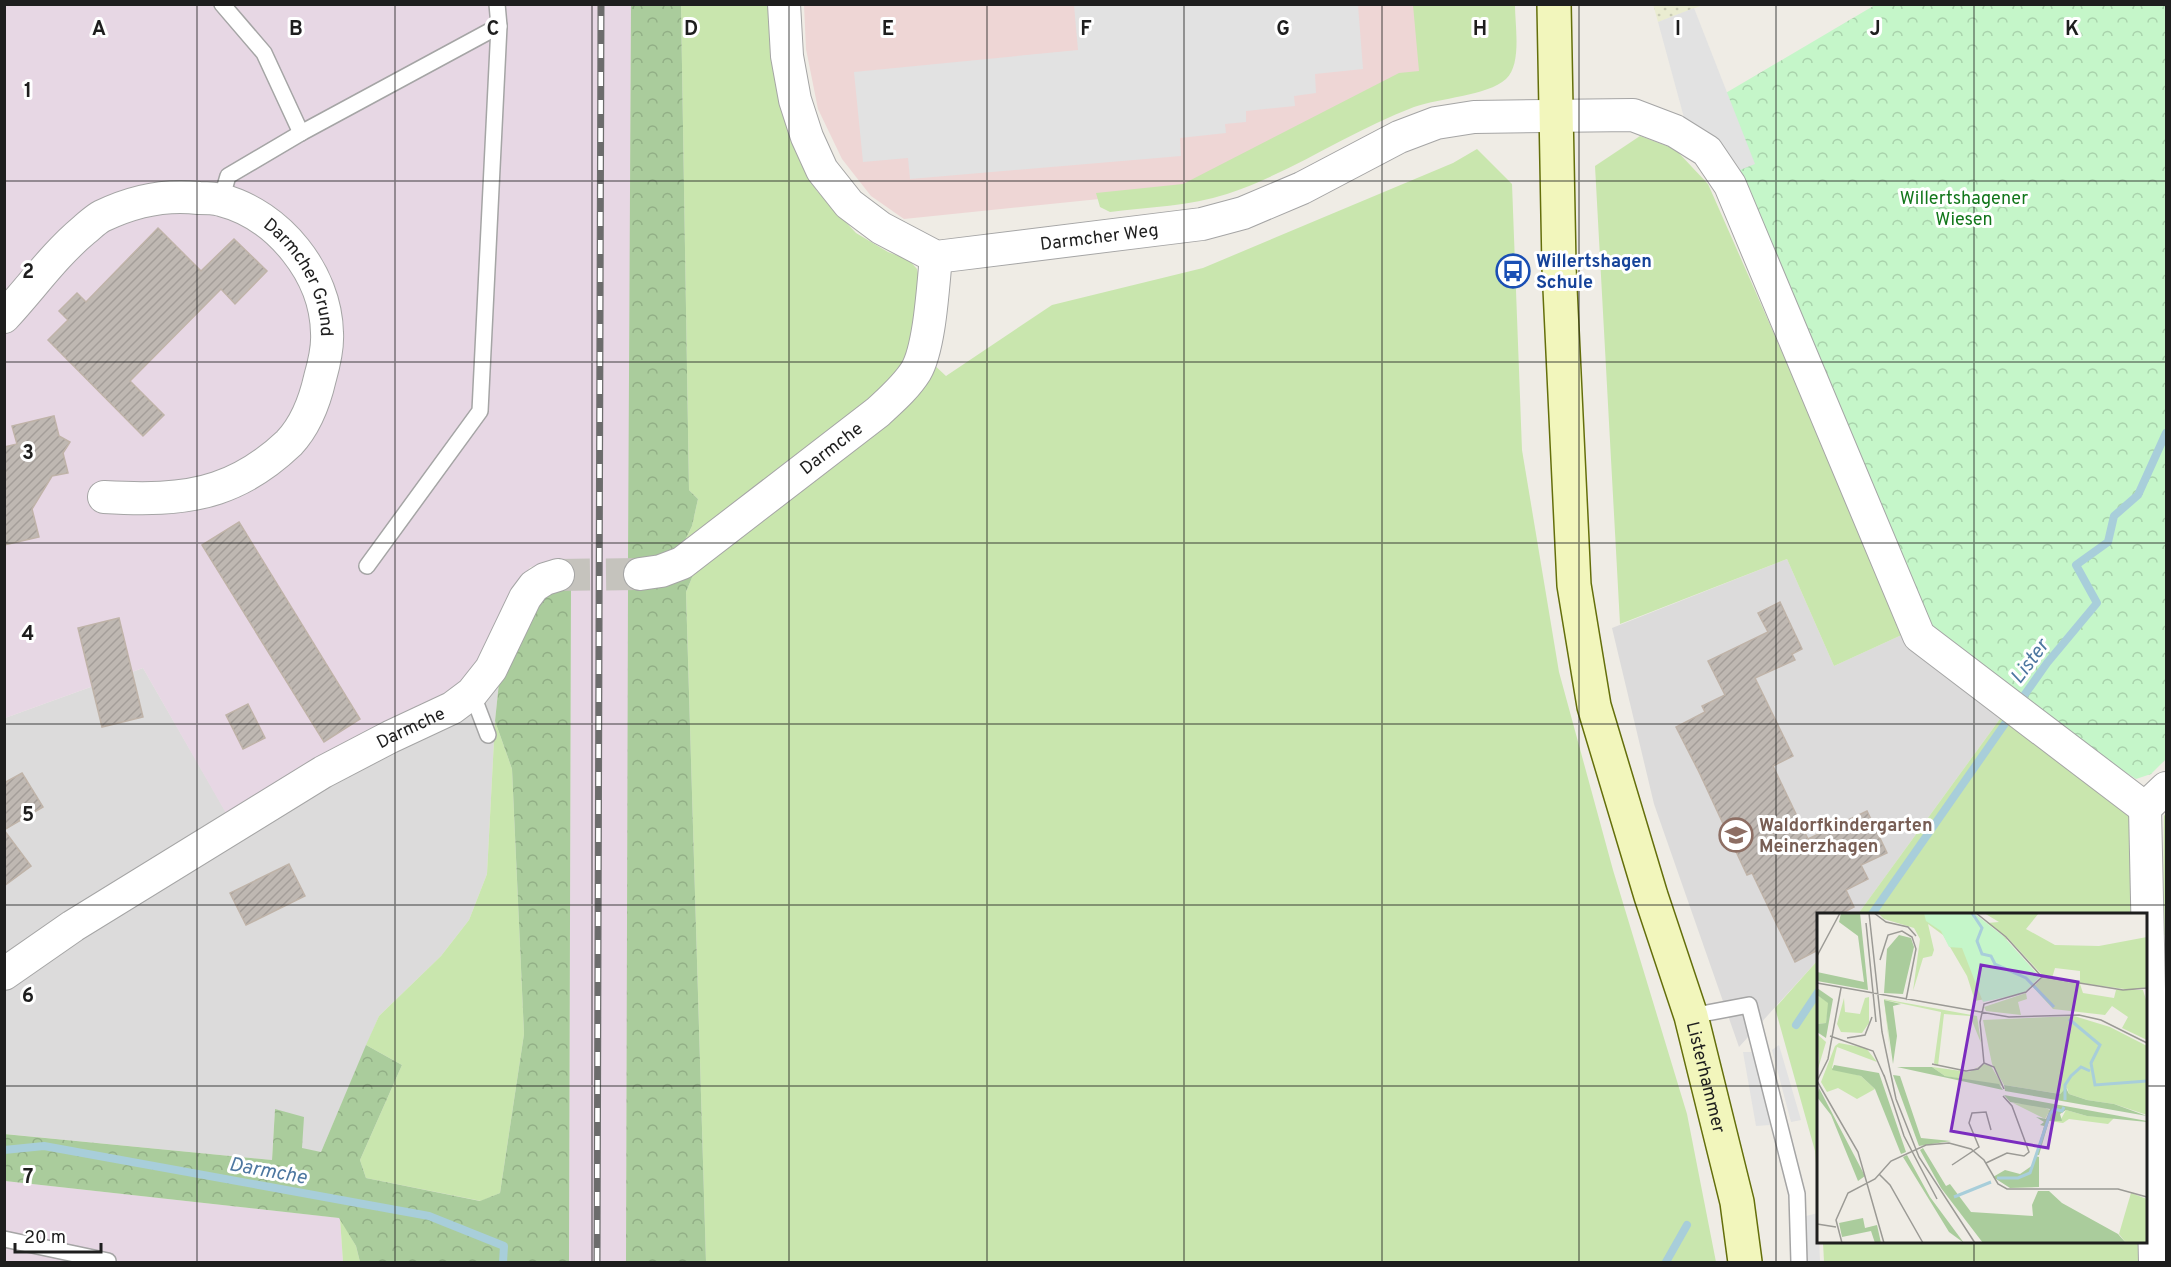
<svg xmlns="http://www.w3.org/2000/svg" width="2171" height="1267" font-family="Overpass,sans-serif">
	<defs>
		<pattern id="farmland-dots" width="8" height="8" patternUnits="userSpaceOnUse" patternTransform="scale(1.5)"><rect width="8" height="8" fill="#eaecd1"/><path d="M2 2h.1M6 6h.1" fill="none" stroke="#c8cab3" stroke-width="1.8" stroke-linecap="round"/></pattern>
		<pattern id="forest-crowns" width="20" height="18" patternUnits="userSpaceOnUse" patternTransform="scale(1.5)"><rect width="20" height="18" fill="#aacc9c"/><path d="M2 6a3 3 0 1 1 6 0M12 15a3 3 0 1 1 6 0" fill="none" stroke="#92af86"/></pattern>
		<pattern id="park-crowns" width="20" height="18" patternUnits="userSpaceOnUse" patternTransform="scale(1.5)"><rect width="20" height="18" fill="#c5f6c9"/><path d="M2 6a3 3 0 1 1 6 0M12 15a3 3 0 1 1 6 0" fill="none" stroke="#a9d2ac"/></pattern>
		<pattern id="building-hatch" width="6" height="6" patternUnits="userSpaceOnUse" patternTransform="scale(1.5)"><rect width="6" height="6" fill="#bfb8b2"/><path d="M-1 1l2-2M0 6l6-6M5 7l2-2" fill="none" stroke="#a49e99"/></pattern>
	</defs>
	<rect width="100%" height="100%" fill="#efece5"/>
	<g fill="#dcdbdb">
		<polygon points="1787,559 1834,666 1906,633 2005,712 1858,914 1818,914 1818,960 1739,1047 1654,804 1612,628"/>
		<polygon points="143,668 231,821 478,673 500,673 495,721 487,874 469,920 441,956 379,1016 321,1152 302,1149 275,1109 272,1160 5,1134 5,718"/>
	</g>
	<polygon fill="#eed6d5" points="804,5 1497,5 1501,48 1207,188 904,219 871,196 842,159 818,109 806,49"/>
	<g fill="#e7d7e4">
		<polygon points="5,5 631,5 626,1262 569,1262 571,562 530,567 478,673 231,822 143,668 5,718"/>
		<polygon points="5,1181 340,1218 343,1262 5,1262"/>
	</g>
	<polygon fill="url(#farmland-dots)" points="1653,4 1703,5 1658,22"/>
	<g fill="#c9e6ae">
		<polygon points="681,5 769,5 778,91 794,146 817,191 856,233 888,252 909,260 917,269 920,283 917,333 891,387 679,553 692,526 698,499 689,490"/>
		<path d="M 1413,5 L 1515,5 C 1515,26 1522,64 1506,79 C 1487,96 1439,98 1414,107 C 1350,131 1293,172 1227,194 C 1190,206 1149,207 1110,212 L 1100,207 L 1096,193 L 1183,184 L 1399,73 L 1419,71 Z"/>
		<polygon points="1640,136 1675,149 1708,184 1906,633 1834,666 1787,559 1620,624 1595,166"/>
		<polygon points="1477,149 1512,184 1522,450 1559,672 1613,870 1687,1114 1716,1262 706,1262 686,592 696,568 931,362 946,376 1052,305 1203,268 1453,163"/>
		<polygon points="2005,712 2137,811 2140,914 1858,914"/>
		<polygon points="495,721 512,769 524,1034 500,1193 481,1201 366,1178 360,1160 402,1065 366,1045 379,1016 441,956 469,920 487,874"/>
		<polygon points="2166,813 2166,935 2163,935 2164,816"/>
		<polygon points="1818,960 1818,1188 1815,1151 1775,1008"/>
		<polygon points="340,1218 356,1246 360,1262 343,1262"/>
		<polygon points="1823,1242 2146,1242 2151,1262 1824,1262"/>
	</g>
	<g fill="url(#forest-crowns)">
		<polygon points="631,5 681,5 689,490 698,499 692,526 679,553 628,561"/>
		<polygon points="696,568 686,592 706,1262 626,1262 628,586 669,582"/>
		<polygon points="571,588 569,1262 360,1262 356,1246 339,1218 5,1181 4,1134 272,1160 275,1109 304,1117 302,1148 321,1152 366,1045 402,1065 360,1160 366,1178 480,1201 500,1193 524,1034 512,769 495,721 500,673 527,611 552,590"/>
	</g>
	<polygon fill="url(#park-crowns)" points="1875,5 2166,5 2166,759 2151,774 2136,779 1942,653 1702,107"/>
	<g fill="#e2e2e2">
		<polygon points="1074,5 1358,5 1363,69 1315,74 1316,93 1294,96 1295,106 1246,111 1246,122 1225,124 1226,133 1180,138 1181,156 910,179 908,158 863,162 854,72 1078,50"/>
		<polygon points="1694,8 1755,164 1735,172 1686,125 1658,22"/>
		<polygon points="1779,1045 1801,1120 1791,1122 1772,1050"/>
		<polygon points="1743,1052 1756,1052 1770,1125 1756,1126"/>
		<polygon points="1818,1213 1820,1262 1805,1262 1806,1216"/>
	</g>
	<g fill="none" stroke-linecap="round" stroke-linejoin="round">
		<g stroke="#a8ceda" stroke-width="8">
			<polyline points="2018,704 2047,663 2097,603 2076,565 2108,542 2114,516 2138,495 2166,433"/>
			<polyline points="1872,914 2011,715"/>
			<polyline points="1796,1025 1818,992"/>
			<polyline points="4,1150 44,1146 429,1216 504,1246 503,1262"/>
			<polyline points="1666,1262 1687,1225"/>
		</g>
	</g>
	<g fill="url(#building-hatch)" stroke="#bfb3a8" stroke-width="1.5">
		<polygon points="158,228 201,271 234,239 267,271 235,304 221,289 130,381 164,415 143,436 48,340 68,320 59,311 77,293 86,302"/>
		<polygon points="54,416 59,436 70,442 63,453 68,473 52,476 32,509 39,537 4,545 4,447 17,444 12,426"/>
		<polygon points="239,522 360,719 324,742 202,545"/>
		<polygon points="1780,602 1802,649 1792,654 1795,660 1755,678 1793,756 1773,766 1808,839 1867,811 1887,853 1861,865 1868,879 1846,890 1854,907 1839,915 1818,915 1818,950 1795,962 1752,873 1747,875 1699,772 1676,727 1705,712 1702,706 1725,695 1708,661 1768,632 1758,613"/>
		<polygon points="119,618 143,717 102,727 78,628"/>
		<polygon points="248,704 265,738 243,749 226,715"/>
		<polygon points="22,773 43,807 4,830 4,783"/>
		<polygon points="4,830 31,866 4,886"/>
		<polygon points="289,864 305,896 246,925 230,893"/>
	</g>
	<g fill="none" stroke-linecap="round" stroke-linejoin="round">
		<polyline stroke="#c5c3bd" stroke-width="32" stroke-dasharray="32 16" stroke-linecap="butt" points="558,575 640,574"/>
		<g stroke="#a5a5a5" stroke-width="18">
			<g id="service">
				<polyline points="222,4 264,53 301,133 499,26 497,4"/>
				<polyline points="221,200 228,176 301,133"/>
				<polyline points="367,566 480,411 499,26"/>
				<polyline points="472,693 488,735"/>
				<polyline points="1691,1016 1749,1005 1797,1194 1799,1262"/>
				<polyline points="4,1239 108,1261"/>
			</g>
		</g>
		<g stroke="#a5a5a5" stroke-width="34">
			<g id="minor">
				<path id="s1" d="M 784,4 L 787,56 L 795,100 L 807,137 L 822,170 L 849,204 L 881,228 L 936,257 L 1202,224 L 1243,213 L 1302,188 L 1399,137 L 1436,123 L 1474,117 L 1633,115 L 1675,131 L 1707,151 L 1730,185 L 1919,636 L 2145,808"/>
				<path id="s2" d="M 4,317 C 31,288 54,255 84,230 C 90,225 96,219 102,216 C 133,201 165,194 199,198 C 206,198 214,198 221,200 C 279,215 326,274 327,333 C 328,348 324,364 320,378 C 315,400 305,426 289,443 C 268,463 244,479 217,488 C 182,500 140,499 104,497"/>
				<path id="s3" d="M 640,574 L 661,571 L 682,563 L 878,412 C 892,399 906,387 916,371 C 930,347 933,285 936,257"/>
				<polyline points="2145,808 2155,1262"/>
				<polyline points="2145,808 2166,788"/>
				<path id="s4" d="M 4,974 L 73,926 L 323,772 L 390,737 L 452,708 L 472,693 L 491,669 L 525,598 L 534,586 L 545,579 L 558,575"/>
			</g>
		</g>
		<g stroke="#646f0b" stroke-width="36">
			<g id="secondary">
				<path id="s5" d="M 1554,4 L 1559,267 L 1574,585 L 1594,706 L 1651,896 L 1691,1016 L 1737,1202 L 1745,1262"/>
			</g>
		</g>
		<use href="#service" stroke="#fff" stroke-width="15"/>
		<use href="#minor" stroke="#fff" stroke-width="32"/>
		<use href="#secondary" stroke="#f2f6bc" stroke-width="33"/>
		<g stroke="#6c6c6c" stroke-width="7">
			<polyline id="rail" points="597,1262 601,4"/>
		</g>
		<use href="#rail" stroke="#fff" stroke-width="4.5" stroke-dasharray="14" stroke-linecap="butt"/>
	</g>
	<path fill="none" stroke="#1e1e1e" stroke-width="1.5" stroke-opacity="0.55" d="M 197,4 L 197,1262M 395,4 L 395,1262M 592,4 L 592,1262M 789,4 L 789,1262M 987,4 L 987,1262M 1184,4 L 1184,1262M 1382,4 L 1382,1262M 1579,4 L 1579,1262M 1776,4 L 1776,1262M 1974,4 L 1974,914M 4,181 L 2166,181M 4,362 L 2166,362M 4,543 L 2166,543M 4,724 L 2166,724M 4,905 L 2166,905M 4,1086 L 1818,1086M 2146,1086 L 2166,1086M 1974,1242 L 1974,1262"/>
	<defs>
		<g id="bus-ring" transform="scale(1.725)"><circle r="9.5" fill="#fff" stroke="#1a4fb4" stroke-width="1.5"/><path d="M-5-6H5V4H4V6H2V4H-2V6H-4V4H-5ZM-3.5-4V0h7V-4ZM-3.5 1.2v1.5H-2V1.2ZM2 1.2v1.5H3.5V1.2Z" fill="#1a4fb4"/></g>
		<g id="school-ring" transform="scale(1.725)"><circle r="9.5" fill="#fff" stroke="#8d6e63" stroke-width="1.5"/><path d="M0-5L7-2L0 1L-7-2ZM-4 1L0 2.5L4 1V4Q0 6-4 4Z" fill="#8d6e63"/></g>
	</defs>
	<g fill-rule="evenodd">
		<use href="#bus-ring" x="1513" y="271"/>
		<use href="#school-ring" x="1736" y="835"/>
	</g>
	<g text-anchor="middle" stroke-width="6" stroke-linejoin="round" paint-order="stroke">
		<g font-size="18" fill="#12771b" stroke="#fff">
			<text x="1964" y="204">Willertshagener<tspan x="1964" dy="21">Wiesen</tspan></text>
		</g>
		<g font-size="18" fill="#1e1e1e" stroke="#fff">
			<text dy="6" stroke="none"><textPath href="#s1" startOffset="482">Darmcher Weg</textPath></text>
			<text dy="6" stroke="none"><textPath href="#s2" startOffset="381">Darmcher Grund</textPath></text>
			<text dy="6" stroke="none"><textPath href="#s3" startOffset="232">Darmche</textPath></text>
			<text dy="6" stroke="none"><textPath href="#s4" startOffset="476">Darmche</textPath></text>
			<text dy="6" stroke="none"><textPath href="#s5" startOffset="1092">Listerhammer</textPath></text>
		</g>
		<g font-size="18" font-weight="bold" fill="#164399" stroke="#fff" text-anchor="start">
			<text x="1536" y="267">Willertshagen<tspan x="1536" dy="21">Schule</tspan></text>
		</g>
		<g font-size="18" font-weight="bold" fill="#785e54" stroke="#fff" text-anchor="start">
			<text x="1759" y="831">Waldorfkindergarten<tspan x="1759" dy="21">Meinerzhagen</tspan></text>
		</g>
		<g font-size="20" font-style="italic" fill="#4d77a0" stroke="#fff">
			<text transform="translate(2029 661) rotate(-53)" y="7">Lister</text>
			<text transform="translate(268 1170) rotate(10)" y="7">Darmche</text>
		</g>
	</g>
	<g transform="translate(1817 913)">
		<rect width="330" height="330" fill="#efece5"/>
		<path d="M 61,0 L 157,0 L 166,37 L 164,8 L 189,25 L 208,78 L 158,88 L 150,63 L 126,22 L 111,11 L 117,37 L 115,43 L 106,45 L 96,78 L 103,26 L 97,15 L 67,6 ZM 167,0 L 222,0 L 209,16 L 238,32 L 282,33 L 330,24 L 330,74 L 315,77 L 263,70 L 263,58 L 238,55 L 235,65 L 226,63 L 190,24 L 170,10 L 182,9 ZM 225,65 L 263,71 L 266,80 L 297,85 L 299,77 L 326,77 L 330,90 L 330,127 L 305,115 L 311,104 L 295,93 L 288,102 L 236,96 L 216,74 ZM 209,80 L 210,86 L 201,89 L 204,102 L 169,98 L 167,94 ZM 0,82 L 12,90 L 9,110 L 0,111 ZM 52,84 L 52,110 L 45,120 L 24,119 L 20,111 L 27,85 L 28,99 L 43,101 L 48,85 ZM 67,86 L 160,103 L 164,130 L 153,103 L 127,101 L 121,153 L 117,150 L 124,99 L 68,87 L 74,148 ZM 257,103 L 293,114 L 330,133 L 330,202 L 297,191 L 270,187 L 252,181 L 250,175 L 243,181 L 187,172 L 175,151 L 166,107 ZM 0,121 L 9,129 L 0,159 L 2,146 ZM 22,130 L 49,135 L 60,149 L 20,134 L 15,155 L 44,163 L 58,176 L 40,186 L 21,175 L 10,179 L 4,169 L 18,133 ZM 167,151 L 174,153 L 186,173 L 128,163 L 115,154 L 152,159 ZM 196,190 L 221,192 L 233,197 L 228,206 ZM 249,197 L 270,203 L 297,205 L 291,211 L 252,206 L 246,210 L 232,208 L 243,208 ZM 314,280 L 330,286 L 330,330 L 309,330 L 302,321 Z" fill="#c9e6ae"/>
		<path d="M 24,0 L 43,0 L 51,77 L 0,68 L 0,59 L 47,69 L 41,23 L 22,9 ZM 82,22 L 94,25 L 97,34 L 86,81 L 67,80 L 70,36 ZM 0,75 L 16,86 L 9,125 L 0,119 L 0,111 L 9,110 L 11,90 L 0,82 ZM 67,87 L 84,91 L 76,93 L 80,123 L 76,151 ZM 17,152 L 62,160 L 89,239 L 84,241 L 58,176 L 44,163 L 15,157 ZM 80,154 L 115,154 L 128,163 L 182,171 L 186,177 ZM 76,162 L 83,163 L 104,225 L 134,228 L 102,233 ZM 187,172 L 243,181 L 249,175 L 252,181 L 270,187 L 297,191 L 330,203 L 188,178 ZM 2,175 L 48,263 L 41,268 L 14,202 L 0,184 ZM 187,182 L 330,208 L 330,209 L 270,203 L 249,197 L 243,201 L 245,208 L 232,208 L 222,242 L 219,242 L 227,213 L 223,212 L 227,209 L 219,204 L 229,206 L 233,196 L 193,189 ZM 106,235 L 129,273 L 133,271 L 154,299 L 216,303 L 215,292 L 221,278 L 232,278 L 245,290 L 301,321 L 309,330 L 166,330 L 124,275 L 103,237 ZM 90,242 L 113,284 L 147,330 L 132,319 L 86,244 ZM 218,243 L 222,244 L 222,274 L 193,275 L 176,264 L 188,257 L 203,261 L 216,252 ZM 46,305 L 48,315 L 60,312 L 64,330 L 58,330 L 54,318 L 25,324 L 22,310 Z" fill="#aacc9c"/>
		<path d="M 107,0 L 157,0 L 186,23 L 223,64 L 207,80 L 166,89 L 145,35 L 132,34 L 124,18 L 109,8 Z" fill="#c5f6c9"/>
		<path fill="none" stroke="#a8ceda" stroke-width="3" d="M 155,0 L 165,15 L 160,28 L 165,41 L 174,43 L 178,51 L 209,65 L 237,94M 252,106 L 283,132 L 274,150 L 278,172 L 330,168M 248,187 L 248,172 L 254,163 L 264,154 L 273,158M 180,265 L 201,265 L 213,260 L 233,201 L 237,196 L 245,198 L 247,194M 137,284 L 174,269"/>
		<path fill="none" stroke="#9b9a95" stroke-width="1.5" d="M 52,0 L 65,119 L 79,186 L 102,244 L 158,330M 57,0 L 69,9 L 91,14 L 99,23M 159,0 L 189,24 L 225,64M 49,10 L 59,109M 0,43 L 23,0M 63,47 L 71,22 L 85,18 L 95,24 L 99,36 L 89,87M 225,64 L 306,77 L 330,75M 0,70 L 192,104 L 262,102 L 284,107 L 330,130M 13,123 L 56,138 L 68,165M 30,125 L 48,122 L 55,104M 167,150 L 177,154 L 187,176M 115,151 L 149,158 L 161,156 L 167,150 L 163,109 L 167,91 L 209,79 L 225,64M 67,162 L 87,223 L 120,286M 0,168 L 41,239 L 67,330M 0,168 L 11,146 L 24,75M 169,250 L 190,240 L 207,243 L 212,239 L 195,193 L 186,183M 135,252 L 162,234 L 152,210 L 155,200 L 169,199 L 174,217M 62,261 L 73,272 L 106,330M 0,311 L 19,314M 25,330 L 19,307 L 31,280 L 58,266 L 74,248 L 109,232 L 132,230 L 154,236 L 167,247 L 181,271 L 190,276 L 301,276 L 330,284"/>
		<path fill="#7b2cbf" fill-opacity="0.15" stroke="#7b2cbf" stroke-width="3" d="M 164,52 L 261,69 L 231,235 L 134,218 Z"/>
		<rect width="330" height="330" fill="none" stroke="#1e1e1e" stroke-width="3"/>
	</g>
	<g font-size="20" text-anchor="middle" font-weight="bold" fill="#1e1e1e" stroke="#fff" stroke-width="6" stroke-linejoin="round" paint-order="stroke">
		<text x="99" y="35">A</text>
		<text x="296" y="35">B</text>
		<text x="493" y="35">C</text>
		<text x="691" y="35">D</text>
		<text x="888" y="35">E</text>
		<text x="1086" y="35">F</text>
		<text x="1283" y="35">G</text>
		<text x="1480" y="35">H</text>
		<text x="1678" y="35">I</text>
		<text x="1875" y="35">J</text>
		<text x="2072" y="35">K</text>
		<text x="28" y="97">1</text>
		<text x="28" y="278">2</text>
		<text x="28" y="459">3</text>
		<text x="28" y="640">4</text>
		<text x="28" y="821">5</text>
		<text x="28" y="1002">6</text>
		<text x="28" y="1183">7</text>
	</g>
	<rect width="2171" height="1267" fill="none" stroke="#1e1e1e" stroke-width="12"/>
	<path d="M15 1243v9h86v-9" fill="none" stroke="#1e1e1e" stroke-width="3"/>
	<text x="24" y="1243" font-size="18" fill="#1e1e1e" stroke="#ffffff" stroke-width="4.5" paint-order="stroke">20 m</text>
</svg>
